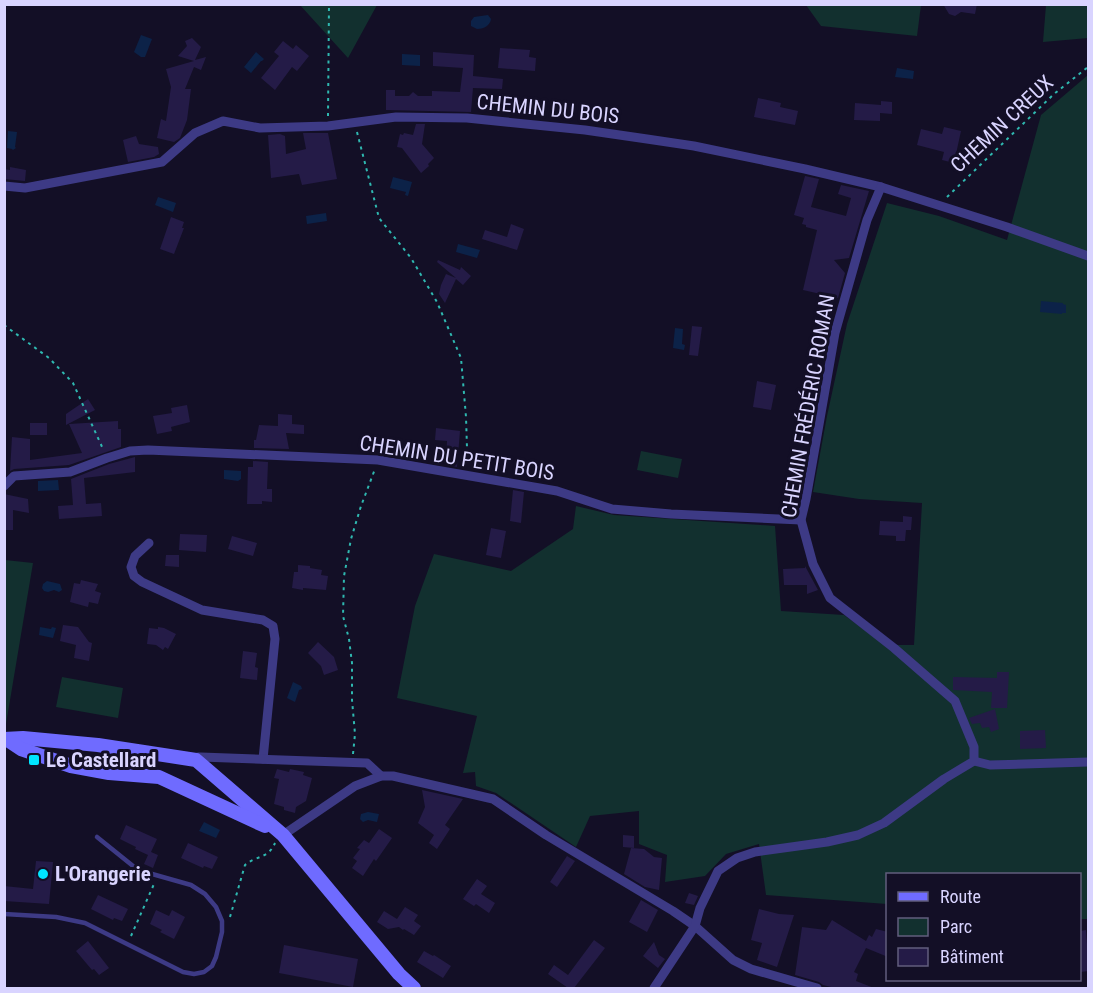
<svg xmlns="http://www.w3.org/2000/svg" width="1093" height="993" font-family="'Roboto Condensed',sans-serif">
	<rect width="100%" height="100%" fill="#130f26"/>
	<g fill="#12302f">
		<polygon points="300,5 377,5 348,58"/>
		<polygon points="806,5 921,5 917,36 821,26"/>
		<polygon points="1046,5 1088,5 1088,38 1043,42"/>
		<polygon points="1088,75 1088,919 1080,919 1080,874 888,874 887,904 766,895 759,844 726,854 705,876 665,882 667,855 639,844 639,811 590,816 576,847 496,793 476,786 475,772 463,773 477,716 397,698 415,606 434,554 511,571 573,529 576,506 614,515 775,526 781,611 844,615 885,645 914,645 922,503 859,499 813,492 827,416 847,324 887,203 939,216 1007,240 1041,115"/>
		<polygon points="641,451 682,459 678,478 637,470"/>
		<polygon points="5,560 33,563 6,724 4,724"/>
		<polygon points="62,677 123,688 118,718 56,707"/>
	</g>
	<g fill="#0c2248">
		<path d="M 488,15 L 491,19 C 490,26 483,29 477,29 L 471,26 L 471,21 L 474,17 Z"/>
		<polygon points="141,35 152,39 145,57 141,57 134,52"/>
		<polygon points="256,52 264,59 262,61 261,61 251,73 244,67"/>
		<polygon points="402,54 420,55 420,66 402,65"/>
		<polygon points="897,68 914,71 913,79 895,77"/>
		<polygon points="8,131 17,132 15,147 16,148 13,150 12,149 7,148"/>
		<polygon points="393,177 412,182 408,196 405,195 406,192 390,188"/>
		<polygon points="158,197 176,203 173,212 155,205"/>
		<polygon points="326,213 327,221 307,224 306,216"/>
		<polygon points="458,244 480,250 477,258 456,252"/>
		<polygon points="1041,301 1063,303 1063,304 1066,305 1066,313 1062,313 1062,314 1040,312"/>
		<polygon points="675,328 683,329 682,344 685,345 684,350 673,348"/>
		<polygon points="224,470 241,471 241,479 238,481 224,479"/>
		<polygon points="58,480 59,490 38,491 38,481"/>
		<polygon points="47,581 60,584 62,590 59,592 54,590 48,592 44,591 42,588 43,584"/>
		<polygon points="40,627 51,629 52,627 56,628 53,638 39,635"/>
		<polygon points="293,682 301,686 302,689 299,690 295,702 287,698"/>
		<polygon points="368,812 379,814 377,822 368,820 363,822 360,819 361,814"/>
		<polygon points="204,822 220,830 216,838 199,831"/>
	</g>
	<g fill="#241b47">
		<polygon points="943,4 977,4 975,14 961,12 955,16 949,14"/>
		<polygon points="192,38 201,47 195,60 206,57 201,70 194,67 185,89 191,89 187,120 180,138 174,142 157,138 161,119 166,121 171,87 166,69 194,61 178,56 187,46 185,41"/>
		<polygon points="283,41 293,49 296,45 309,56 297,71 292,67 275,90 261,78 279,56 274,52"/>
		<polygon points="500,48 530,50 529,57 536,58 535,71 498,68"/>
		<polygon points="433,52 474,55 473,76 503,79 502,89 473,88 471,112 386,110 386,90 395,90 395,96 409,96 413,92 418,96 432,96 432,91 460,92 463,68 433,66"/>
		<polygon points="758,98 781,103 780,107 798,111 795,125 754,117"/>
		<polygon points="881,101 892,102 892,114 880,113 880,121 854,120 855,103 881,105"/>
		<polygon points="416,124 425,124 422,144 434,158 428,164 429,166 421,173 402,148 397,147 400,134 403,135 404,133 413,135"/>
		<polygon points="944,127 961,131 954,163 942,160 944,152 917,145 921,129 942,134"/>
		<polygon points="303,133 328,133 337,179 302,185 299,174 271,178 268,135 280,134 285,136 286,154 306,149"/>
		<polygon points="136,136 139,144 158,147 159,154 154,157 128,162 123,140"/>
		<polygon points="10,167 26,170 25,181 4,179 4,169 10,170"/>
		<polygon points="805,176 819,179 811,207 846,216 851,198 838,194 841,185 869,191 849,258 834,260 845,273 838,298 803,290 817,230 806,227 806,225 802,224 804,218 794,215"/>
		<polygon points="171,217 184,222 182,228 184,228 174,254 160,249"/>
		<polygon points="511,224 524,229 517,250 482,239 485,230 507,237"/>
		<polygon points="438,260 460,270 461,267 471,276 463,285 456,279 445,303 439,294 441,285 446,274 456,278 437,262"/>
		<polygon points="692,326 702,327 698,356 689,355"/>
		<polygon points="757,381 776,385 771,410 753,407"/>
		<polygon points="88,399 95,410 66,425 66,414"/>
		<polygon points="187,405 190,422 171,427 172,431 157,434 153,416 172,413 171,408"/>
		<polygon points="278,414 292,415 292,424 304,425 304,434 286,433 289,449 254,448 254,440 256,440 259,425 278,426"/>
		<polygon points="118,421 118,429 121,429 121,447 69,465 14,469 10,471 12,437 30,439 30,460 82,453 69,424"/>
		<rect x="30" y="423" width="17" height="12"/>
		<polygon points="436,428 460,431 457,467 446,465 447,441 435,440"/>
		<polygon points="135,457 135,472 84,478 86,504 101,503 102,516 59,519 58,506 73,505 71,479 109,464"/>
		<polygon points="253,461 268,462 267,489 272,489 272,502 262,501 262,504 247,504 248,467 253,467"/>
		<polygon points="513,490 524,492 521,523 510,521"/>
		<polygon points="4,494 28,499 29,513 13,510 13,530 4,530"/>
		<polygon points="903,516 912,517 911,530 906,530 905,541 896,541 896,536 879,535 880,521 903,522"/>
		<polygon points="491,528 506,531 501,558 486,555"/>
		<polygon points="180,534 207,535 206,552 179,550"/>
		<polygon points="232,536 257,543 253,556 228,549"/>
		<polygon points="166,555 179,555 179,567 165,566"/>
		<polygon points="298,565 310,566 310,568 322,570 321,575 328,576 326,590 303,588 303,590 292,588 294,572 298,572"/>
		<polygon points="805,566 818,590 807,594 807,585 784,585 783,569 805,568"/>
		<polygon points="81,580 98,584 95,591 101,593 98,604 89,602 88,607 70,602 74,583 80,584"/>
		<polygon points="63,625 78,627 89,642 92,643 89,661 74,658 76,645 60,641"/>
		<polygon points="158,627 164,628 176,634 168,649 165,647 163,650 156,645 147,644 149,628 158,629"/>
		<polygon points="318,642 334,657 338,670 324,675 321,666 308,653"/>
		<polygon points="243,651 257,653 255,667 258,668 257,680 240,678"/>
		<polygon points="997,672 1009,672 1007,708 991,708 992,692 953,690 953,677 997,678"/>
		<polygon points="995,709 999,729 991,732 989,727 982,728 980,723 972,724 969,718"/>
		<polygon points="1045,730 1046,748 1020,749 1020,731"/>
		<polygon points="277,769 289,772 290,769 304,772 303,775 312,778 306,801 296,807 295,813 284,810 284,807 274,804 279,779 274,778"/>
		<polygon points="422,790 463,799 445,825 450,829 437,849 429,843 434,835 418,823 425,807"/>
		<polygon points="126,825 157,839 151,852 158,855 153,868 144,864 148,855 135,849 136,847 120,839"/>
		<polygon points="379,829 392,838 376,861 374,859 363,876 352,868 357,861 353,858 360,849 357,848 364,840 369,843"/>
		<polygon points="623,835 634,836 634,848 623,847"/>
		<polygon points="188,843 218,857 212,869 204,866 203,868 181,858"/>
		<polygon points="631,848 644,849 654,857 662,858 659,890 645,887 624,874"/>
		<polygon points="567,856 575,861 557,887 550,882"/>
		<polygon points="36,861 53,862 49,904 4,901 4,886 33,889"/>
		<polygon points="477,879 487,886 481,894 495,903 489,913 476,904 474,906 463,899"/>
		<polygon points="689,893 698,896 694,905 685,903"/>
		<polygon points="98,895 128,909 122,921 114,918 113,920 91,909"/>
		<polygon points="641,900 658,910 647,932 629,922"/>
		<polygon points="405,907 418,915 414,921 421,926 414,935 404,929 403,930 399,927 388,929 377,922 384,911 397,919"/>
		<polygon points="759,909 779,914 794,915 777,967 757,960 762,943 751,940"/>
		<polygon points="156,910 169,916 172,910 185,917 174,939 160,932 162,930 150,924"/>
		<polygon points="832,920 866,941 869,935 872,937 876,929 888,932 888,957 866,948 854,972 858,974 856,981 874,988 835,988 823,985 819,982 795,975 802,927 826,930"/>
		<polygon points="1086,930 1089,971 1080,972 1080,931"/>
		<polygon points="594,940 605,948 574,988 568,988 548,974 554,965 568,975"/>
		<polygon points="88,941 109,968 99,975 94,969 92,970 76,951"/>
		<polygon points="654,942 659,955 665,959 658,968 643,956"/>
		<polygon points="284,945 358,959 353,987 279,973"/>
		<polygon points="424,951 433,956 434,955 451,966 443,978 417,962"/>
	</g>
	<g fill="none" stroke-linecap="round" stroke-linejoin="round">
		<g stroke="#2fb8b0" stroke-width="2" stroke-dasharray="3 4.5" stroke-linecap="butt">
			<polyline points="328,116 329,4"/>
			<polyline points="357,132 379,218 411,258 437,302 461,358 466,417 467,448 466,465"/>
			<polyline points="947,197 1054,94 1088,67"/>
			<polyline points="4,325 49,358 73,383 103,449"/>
			<polyline points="353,754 355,734 352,700 352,663 349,639 343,616 344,576 351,539 361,506 375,469"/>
			<path d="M 230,917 L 245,865 C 257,855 268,859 275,843"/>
			<polyline points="131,936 154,884"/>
		</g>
		<polyline stroke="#3d3a85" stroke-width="4.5" points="4,914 56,917 85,923 183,972 194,974 204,972 212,966 216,957 222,932 222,921 216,907 205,894 191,885 138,870 97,837"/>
		<g stroke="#3d3a85" stroke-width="9">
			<polyline points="4,186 25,188 162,162 195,133 223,121 260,128 328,126 396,117 467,118 585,130 647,139 694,146 805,169 881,187 1007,227 1088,256"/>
			<polyline points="4,486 14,476 70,472 107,458 130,451 148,450 378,460 557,491 612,509 671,514 801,520"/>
			<polyline points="149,543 135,556 131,567 134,576 142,582 202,610 263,620 273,626 275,639 263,759"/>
			<polyline points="196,760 198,757 201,757 367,763 381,776"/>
			<polyline points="974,761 990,765 1088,762"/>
			<polyline points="283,835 355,786 381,776 393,776 493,799 546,835 673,911 695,926 733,960 751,969 817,988"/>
			<polyline points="654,988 695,926 700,908 718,871 737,858 755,852 827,842 858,835 884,823 944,779 974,761 974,747 955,701 894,648 830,598 813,564 801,520 806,499 835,333 867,220 881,187"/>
		</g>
		<g stroke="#6f6bff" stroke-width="14">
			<polyline points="4,739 23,738 98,745 196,760 283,835 399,974 414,988"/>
			<polyline points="6,739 21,749 71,766 109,773 159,777 265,826"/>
		</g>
	</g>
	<g fill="#00e5ff" stroke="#130f26" stroke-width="2">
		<rect x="28" y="754" width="12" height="12" rx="3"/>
		<circle cx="43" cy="874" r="6"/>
	</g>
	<g text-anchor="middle" stroke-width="6" stroke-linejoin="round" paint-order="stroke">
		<g font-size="21" fill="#d9d4ff" stroke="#130f26">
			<text transform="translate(548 109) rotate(6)" y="7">CHEMIN DU BOIS</text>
			<text transform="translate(1002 124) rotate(-43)" y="7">CHEMIN CREUX</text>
			<text transform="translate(808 406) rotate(-80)" y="7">CHEMIN FRÉDÉRIC ROMAN</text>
			<text transform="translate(457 458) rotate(9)" y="7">CHEMIN DU PETIT BOIS</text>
		</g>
		<g font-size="21" font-weight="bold" fill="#d9d4ff" stroke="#130f26" text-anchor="start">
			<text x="46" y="767">Le Castellard</text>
			<text x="55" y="881">L'Orangerie</text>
		</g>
	</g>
	<rect width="1093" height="993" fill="none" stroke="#d9d4ff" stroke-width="12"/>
	<rect x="886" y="873" width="195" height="108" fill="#130f26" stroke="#625e7d" stroke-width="1.5"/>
	<rect x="898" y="892" width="30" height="9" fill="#6f6bff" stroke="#625e7d" stroke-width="1.5"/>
	<text x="940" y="903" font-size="18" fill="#d9d4ff">Route</text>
	<rect x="898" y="918" width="30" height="18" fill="#12302f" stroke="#625e7d" stroke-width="1.5"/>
	<text x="940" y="933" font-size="18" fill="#d9d4ff">Parc</text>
	<rect x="898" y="948" width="30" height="18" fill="#241b47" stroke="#625e7d" stroke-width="1.5"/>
	<text x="940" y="963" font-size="18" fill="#d9d4ff">Bâtiment</text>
</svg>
